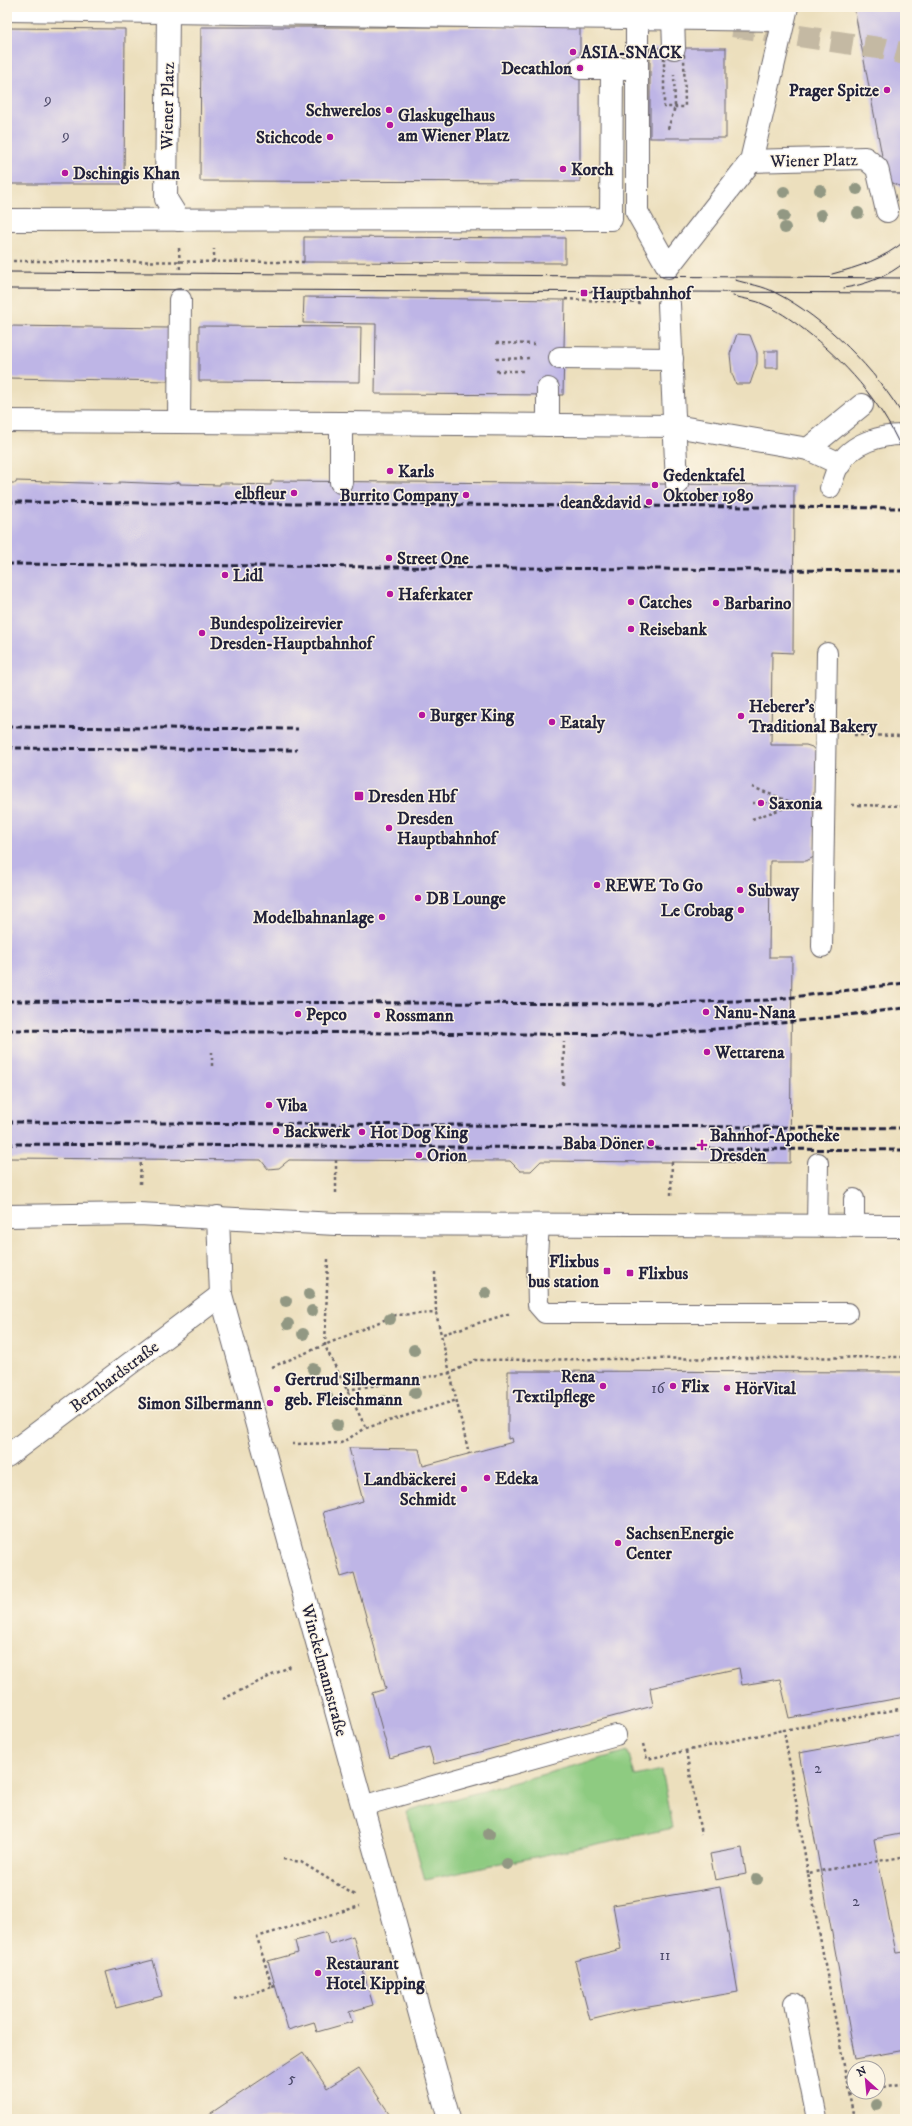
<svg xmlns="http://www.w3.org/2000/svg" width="912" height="2126" font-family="'IM FELL DW Pica',serif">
	<rect width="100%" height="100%" fill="#fcf5e5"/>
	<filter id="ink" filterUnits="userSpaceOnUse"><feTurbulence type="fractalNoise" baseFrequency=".025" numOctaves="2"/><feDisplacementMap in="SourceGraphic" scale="8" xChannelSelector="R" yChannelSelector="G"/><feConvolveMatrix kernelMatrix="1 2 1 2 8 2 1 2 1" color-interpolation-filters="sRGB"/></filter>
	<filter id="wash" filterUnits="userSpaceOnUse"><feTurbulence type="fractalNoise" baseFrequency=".012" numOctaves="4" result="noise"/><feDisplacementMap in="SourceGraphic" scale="16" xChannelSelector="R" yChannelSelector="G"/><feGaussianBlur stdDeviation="0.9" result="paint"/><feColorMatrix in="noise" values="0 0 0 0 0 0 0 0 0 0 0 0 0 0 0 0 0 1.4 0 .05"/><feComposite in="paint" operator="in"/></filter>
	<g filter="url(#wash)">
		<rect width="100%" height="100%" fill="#ecdfbd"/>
		<polygon fill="#8ecb81" stroke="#58765e" points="628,1751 635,1776 662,1770 673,1828 425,1880 406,1812"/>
		<g id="blocks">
			<g fill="#beb5e6">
				<polygon points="854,7 905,7 905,189 891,182 885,172"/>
				<polygon points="201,27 580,27 580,182 200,181"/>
				<polygon points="7,28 125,29 124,184 7,184"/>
				<rect x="650" y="48" width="76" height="90"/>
				<polygon points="304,237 565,238 565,263 304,262"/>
				<polygon points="304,297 565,300 563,395 375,394 376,324 303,323"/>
				<polygon points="9,326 169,328 168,381 8,378"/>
				<polygon points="199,326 361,327 360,382 199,381"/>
				<polygon points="737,334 750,335 757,353 757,364 750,384 736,384 732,374 730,354"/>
				<rect x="765" y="351" width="13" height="17"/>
				<polygon points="16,481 119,484 119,482 169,484 180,482 180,484 220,485 220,483 232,483 232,484 271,485 271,481 794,485 793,653 772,652 771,745 806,745 812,747 817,753 814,857 806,861 770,861 769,957 792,957 790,1163 541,1161 531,1171 520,1171 510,1161 289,1160 279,1168 268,1169 261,1160 7,1158 7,483 16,483"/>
				<polygon points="508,1371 905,1372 905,1697 789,1718 780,1679 742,1685 739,1668 650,1688 653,1706 434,1764 429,1747 390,1758 372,1693 386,1689 354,1573 341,1577 323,1512 363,1501 349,1448 419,1449 423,1466 513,1442 512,1438 508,1439"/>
				<polygon points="905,1734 905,1833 874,1839 896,1953 905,1952 905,2050 855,2059 799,1753"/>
				<polygon points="742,1848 746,1874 715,1880 710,1854"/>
				<polygon points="720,1887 738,1992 631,2010 590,2020 575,1961 621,1949 613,1905"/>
				<polygon points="326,1932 329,1944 353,1936 373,2005 349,2012 352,2022 317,2032 314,2022 288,2030 268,1961 298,1953 295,1941"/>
				<polygon points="153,1960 162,1996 116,2008 106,1972"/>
				<polygon points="303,2052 327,2088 359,2068 393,2119 202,2119"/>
			</g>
		</g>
	</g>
	<g filter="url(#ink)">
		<use href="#blocks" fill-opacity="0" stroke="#696468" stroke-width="1"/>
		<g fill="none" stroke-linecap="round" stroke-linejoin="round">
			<polyline stroke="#c4b9a3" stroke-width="22" stroke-dasharray="22 11" stroke-linecap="butt" points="733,26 885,49 905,54"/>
			<g stroke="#696468" stroke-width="22">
				<g id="lane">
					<path d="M 830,488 C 833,481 835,472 839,465 C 851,443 882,434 905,435"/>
					<polyline points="822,947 827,653"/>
					<polyline points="539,1225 537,1255 538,1305 545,1313 847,1313"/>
					<polyline points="817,1226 818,1163"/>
					<polyline points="854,1226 854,1199"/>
					<polyline points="362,1806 616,1735"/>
					<polyline points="794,2003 817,2119"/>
				</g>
			</g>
			<g stroke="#696468" stroke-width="24">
				<g id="street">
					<polyline points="7,10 783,20"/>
					<polyline points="168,12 166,199 179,220"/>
					<polyline points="637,18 637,212 668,267 751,161 787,7"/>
					<polyline points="673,18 674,48"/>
					<polyline points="580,68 626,68"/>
					<polyline points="751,161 865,158 877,168 887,211"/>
					<polyline points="7,220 611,219 612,68"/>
					<polyline points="669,304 677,484"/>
					<polyline points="560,358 672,359"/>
					<polyline points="548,389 548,425"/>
					<polyline points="7,421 341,423"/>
					<polyline points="179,422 180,300"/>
					<polyline points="808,449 862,405"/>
					<polyline points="341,482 341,423 675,426 808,449 840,464"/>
					<polyline points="7,1216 139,1214 336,1224 905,1226"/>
					<polyline points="218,1217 221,1295 449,2119"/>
					<polyline points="7,1456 221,1295"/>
				</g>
			</g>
			<g stroke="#696468" stroke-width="2.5" stroke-dasharray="3 3" stroke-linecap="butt">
				<polygon points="674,48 684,55 685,107 664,107 664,55"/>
				<polyline points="668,129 675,107 674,75"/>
				<polyline points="179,248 180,271"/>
				<polyline points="7,261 304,262"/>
				<polyline points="214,262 214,249"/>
				<polyline points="565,299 640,303"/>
				<polyline points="496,343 536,344"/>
				<polyline points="496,359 532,358"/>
				<polyline points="496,371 525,371"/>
				<polyline points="854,735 905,736"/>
				<polyline points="752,787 793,803"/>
				<polyline points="752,803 797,804"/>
				<polyline points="852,805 905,806"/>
				<polyline points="752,819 793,805"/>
				<polyline points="212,1066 212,1052"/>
				<polyline points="563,1085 564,1042"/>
				<polyline points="336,1160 336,1196"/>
				<polyline points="140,1184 141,1159"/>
				<polyline points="671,1195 672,1162"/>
				<polyline points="328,1259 325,1346 366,1428"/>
				<polyline points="435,1272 436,1313"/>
				<polyline points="443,1334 511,1313"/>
				<polyline points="272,1367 396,1315 436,1313 469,1454"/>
				<polyline points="347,1390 451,1373 475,1360 905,1357"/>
				<polyline points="292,1444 341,1443 366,1428 457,1400"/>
				<polyline points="223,1699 293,1665"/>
				<polyline points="643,1744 647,1759 784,1730"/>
				<polyline points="686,1751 701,1834"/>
				<polyline points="283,1859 301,1862 356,1896"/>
				<polyline points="808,1873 784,1730 905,1708"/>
				<polyline points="275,1986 272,1987 257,1937 360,1906"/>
				<polyline points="234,1999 272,1987"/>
				<polyline points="878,2088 905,2083"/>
				<polyline points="849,2094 857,2092"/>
				<polyline points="854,2119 808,1873 902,1857 905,1858"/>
			</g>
			<use href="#lane" stroke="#fff" stroke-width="20"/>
			<use href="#street" stroke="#fff" stroke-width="22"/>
			<g stroke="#22223b" stroke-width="1">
				<polyline points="7,272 905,278"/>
				<path d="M 832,274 C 859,267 883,259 905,241"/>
				<path d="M 735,280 C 748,284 764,286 776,293 C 825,318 877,371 905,419"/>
				<path d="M 844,288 C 865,285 889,276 905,262"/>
				<polyline points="7,289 905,293"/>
				<path d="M 733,296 C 744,299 756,300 765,305 C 782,312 797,324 811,335 C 852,369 885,407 905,457"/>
			</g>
			<g stroke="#22223b" stroke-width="3" stroke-dasharray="6 3" stroke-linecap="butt">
				<polyline points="7,502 905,508"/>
				<polyline points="7,564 905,571"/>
				<polyline points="7,727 298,729"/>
				<polyline points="7,748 297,750"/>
				<polyline points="7,1001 635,1004 769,1000 905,983"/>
				<polyline points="7,1030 651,1035 791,1022 905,1008"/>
				<polyline points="7,1122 905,1128"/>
				<polyline points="7,1144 905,1150"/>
			</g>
		</g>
		<g fill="#929883">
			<circle cx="857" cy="189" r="6"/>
			<circle cx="820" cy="190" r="6"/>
			<circle cx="784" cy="192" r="6"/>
			<circle cx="858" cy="213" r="6"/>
			<circle cx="821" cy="215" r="6"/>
			<circle cx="784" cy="216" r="6"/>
			<circle cx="785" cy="228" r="6"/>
			<circle cx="486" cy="1293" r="6"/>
			<circle cx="309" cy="1294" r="6"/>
			<circle cx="286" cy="1301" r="6"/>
			<circle cx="312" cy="1311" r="6"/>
			<circle cx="390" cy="1319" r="6"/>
			<circle cx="288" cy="1324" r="6"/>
			<circle cx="303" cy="1334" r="6"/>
			<circle cx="414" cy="1350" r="6"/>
			<circle cx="313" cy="1369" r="6"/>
			<circle cx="415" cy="1393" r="6"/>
			<circle cx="327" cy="1397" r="6"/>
			<circle cx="384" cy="1401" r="6"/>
			<circle cx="337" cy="1425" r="6"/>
			<circle cx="489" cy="1834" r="6"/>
			<circle cx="507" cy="1864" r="6"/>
			<circle cx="757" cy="1879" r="6"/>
			<circle cx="877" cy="2105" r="6"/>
		</g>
	</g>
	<g fill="#b5179e" stroke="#fcf5e5" stroke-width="1.5">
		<circle cx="573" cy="52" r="4"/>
		<circle cx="580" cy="68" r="4"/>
		<circle cx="887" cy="90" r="4"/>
		<circle cx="389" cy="110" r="4"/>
		<circle cx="390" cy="125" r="4"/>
		<circle cx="330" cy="137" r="4"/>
		<circle cx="563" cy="169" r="4"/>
		<circle cx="65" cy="173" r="4"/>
		<rect x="580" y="289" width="8" height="8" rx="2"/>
		<circle cx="390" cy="471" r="4"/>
		<circle cx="655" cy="485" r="4"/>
		<circle cx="294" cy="493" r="4"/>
		<circle cx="466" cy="495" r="4"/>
		<circle cx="649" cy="502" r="4"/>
		<circle cx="389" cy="558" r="4"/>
		<circle cx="225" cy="575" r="4"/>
		<circle cx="390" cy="594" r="4"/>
		<circle cx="631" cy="602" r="4"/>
		<circle cx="716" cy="603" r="4"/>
		<circle cx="631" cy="629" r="4"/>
		<circle cx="202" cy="633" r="4"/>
		<circle cx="422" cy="715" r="4"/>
		<circle cx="741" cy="716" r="4"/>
		<circle cx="552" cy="722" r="4"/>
		<rect x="354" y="791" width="10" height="10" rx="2"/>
		<circle cx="761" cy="803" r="4"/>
		<circle cx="389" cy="828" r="4"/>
		<circle cx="597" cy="885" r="4"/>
		<circle cx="740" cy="890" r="4"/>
		<circle cx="418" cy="898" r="4"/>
		<circle cx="741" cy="910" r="4"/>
		<circle cx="382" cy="917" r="4"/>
		<circle cx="706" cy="1012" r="4"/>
		<circle cx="298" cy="1014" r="4"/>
		<circle cx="377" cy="1015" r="4"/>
		<circle cx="707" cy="1052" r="4"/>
		<circle cx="269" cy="1105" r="4"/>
		<circle cx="276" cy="1131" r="4"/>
		<circle cx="362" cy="1132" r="4"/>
		<circle cx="651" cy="1143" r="4"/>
		<path d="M700 1139h4v4h4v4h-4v4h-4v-4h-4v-4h4z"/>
		<circle cx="419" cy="1155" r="4"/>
		<rect x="603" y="1267" width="8" height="8" rx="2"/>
		<rect x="626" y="1269" width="8" height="8" rx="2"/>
		<circle cx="603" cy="1386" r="4"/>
		<circle cx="673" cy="1386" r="4"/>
		<circle cx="727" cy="1388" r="4"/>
		<circle cx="277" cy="1389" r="4"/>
		<circle cx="270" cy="1403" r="4"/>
		<circle cx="487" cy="1478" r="4"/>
		<circle cx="464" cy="1489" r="4"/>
		<circle cx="618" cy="1543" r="4"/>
		<circle cx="318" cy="1973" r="4"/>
	</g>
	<g text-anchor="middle" stroke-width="3" stroke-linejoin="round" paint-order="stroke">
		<g font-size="15" fill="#494766">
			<text x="48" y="104">9</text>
			<text x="66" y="140">9</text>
			<text x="658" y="1393">16</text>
			<text x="818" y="1773">2</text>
			<text x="856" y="1906">2</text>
			<text x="665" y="1960">11</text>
			<text x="292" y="2083">5</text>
		</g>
		<g font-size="17" font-weight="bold" fill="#22223b" stroke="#fcf5e5" text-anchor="start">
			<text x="581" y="58">ASIA-SNACK</text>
			<text x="572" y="74" text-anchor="end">Decathlon</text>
			<text x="879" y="96" text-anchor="end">Prager Spitze</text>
			<text x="381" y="116" text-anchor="end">Schwerelos</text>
			<text x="398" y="121">Glaskugelhaus<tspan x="398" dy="20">am Wiener Platz</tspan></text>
			<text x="322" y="143" text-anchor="end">Stichcode</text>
			<text x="571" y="175">Korch</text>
			<text x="73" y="179">Dschingis Khan</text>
			<text x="592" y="299">Hauptbahnhof</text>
			<text x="398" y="477">Karls</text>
			<text x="663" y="481">Gedenktafel<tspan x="663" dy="20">Oktober 1989</tspan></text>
			<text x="286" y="499" text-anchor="end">elbfleur</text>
			<text x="458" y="501" text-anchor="end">Burrito Company</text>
			<text x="641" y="508" text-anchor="end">dean&amp;david</text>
			<text x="397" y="564">Street One</text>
			<text x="233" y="581">Lidl</text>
			<text x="398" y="600">Haferkater</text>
			<text x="639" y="608">Catches</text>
			<text x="724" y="609">Barbarino</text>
			<text x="210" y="629">Bundespolizeirevier<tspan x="210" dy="20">Dresden-Hauptbahnhof</tspan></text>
			<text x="639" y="635">Reisebank</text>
			<text x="749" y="712">Heberer's<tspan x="749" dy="20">Traditional Bakery</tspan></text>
			<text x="430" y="721">Burger King</text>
			<text x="560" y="728">Eataly</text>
			<text x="368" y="802">Dresden Hbf</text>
			<text x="769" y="809">Saxonia</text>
			<text x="397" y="824">Dresden<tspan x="397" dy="20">Hauptbahnhof</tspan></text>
			<text x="605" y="891">REWE To Go</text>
			<text x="748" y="896">Subway</text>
			<text x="426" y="904">DB Lounge</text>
			<text x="733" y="916" text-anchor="end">Le Crobag</text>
			<text x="374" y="923" text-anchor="end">Modelbahnanlage</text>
			<text x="714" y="1018">Nanu-Nana</text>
			<text x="306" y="1020">Pepco</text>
			<text x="385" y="1021">Rossmann</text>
			<text x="715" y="1058">Wettarena</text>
			<text x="277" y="1111">Viba</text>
			<text x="284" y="1137">Backwerk</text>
			<text x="370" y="1138">Hot Dog King</text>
			<text x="710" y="1141">Bahnhof-Apotheke<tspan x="710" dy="20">Dresden</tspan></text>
			<text x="643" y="1149" text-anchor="end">Baba Döner</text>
			<text x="427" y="1161">Orion</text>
			<text x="599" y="1267" text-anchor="end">Flixbus<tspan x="599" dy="20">bus station</tspan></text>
			<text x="638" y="1279">Flixbus</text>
			<text x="595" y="1382" text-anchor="end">Rena<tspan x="595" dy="20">Textilpflege</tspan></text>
			<text x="285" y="1385">Gertrud Silbermann<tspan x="285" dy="20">geb. Fleischmann</tspan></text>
			<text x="681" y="1392">Flix</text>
			<text x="735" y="1394">HörVital</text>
			<text x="262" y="1409" text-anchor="end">Simon Silbermann</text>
			<text x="495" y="1484">Edeka</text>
			<text x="456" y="1485" text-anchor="end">Landbäckerei<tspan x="456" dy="20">Schmidt</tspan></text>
			<text x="626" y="1539">SachsenEnergie<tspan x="626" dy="20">Center</tspan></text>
			<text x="326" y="1969">Restaurant<tspan x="326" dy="20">Hotel Kipping</tspan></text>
		</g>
		<g font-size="17" fill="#22223b" stroke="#fcf5e5">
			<text transform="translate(167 106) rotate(-89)" y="6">Wiener Platz</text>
			<text transform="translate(814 160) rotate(-1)" y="6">Wiener Platz</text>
			<text transform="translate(114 1376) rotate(-37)" y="6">Bernhardstraße</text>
			<text transform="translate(325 1670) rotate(75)" y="6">Winckelmannstraße</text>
		</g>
	</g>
	<rect width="912" height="2126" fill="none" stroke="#fcf5e5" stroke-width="24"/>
	<g transform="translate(866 2080) rotate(333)"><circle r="19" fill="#fcf5e5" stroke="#a5a1a1"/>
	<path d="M0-3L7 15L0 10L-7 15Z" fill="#b5179e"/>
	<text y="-6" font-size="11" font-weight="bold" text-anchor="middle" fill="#22223b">N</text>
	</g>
</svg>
